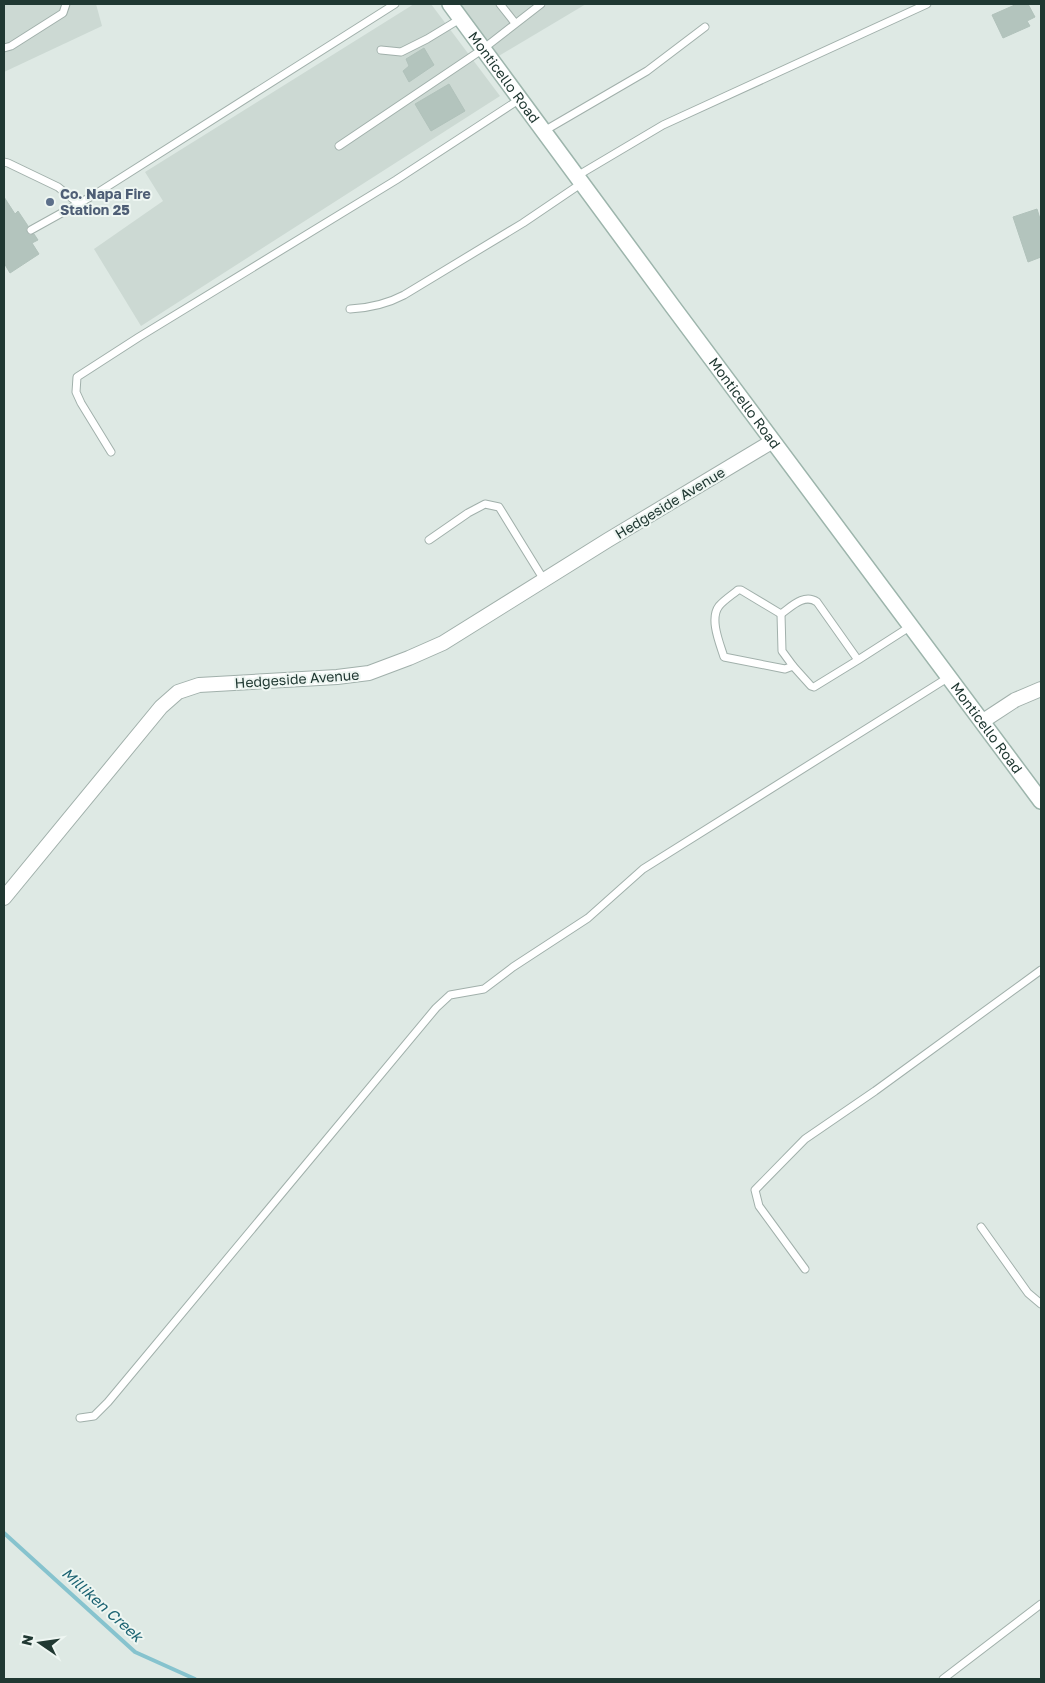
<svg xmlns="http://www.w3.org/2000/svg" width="1045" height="1683" font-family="'Golos Text',sans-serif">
	<rect width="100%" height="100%" fill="#dee9e4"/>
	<g fill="#ccd9d3">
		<polygon points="4,4 96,4 102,26 4,72"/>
		<polygon points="414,4 431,4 500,96 141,326 94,249 163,201 145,172"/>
		<polygon points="458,4 586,4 497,57"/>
	</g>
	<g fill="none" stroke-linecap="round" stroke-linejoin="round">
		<polyline stroke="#86c3ce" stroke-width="4" points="4,1533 135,1652 195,1679"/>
	</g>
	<g fill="#b3c4bd" stroke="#b1c2bb">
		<polygon points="1017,4 1028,4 1035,17 1027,21 1030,26 1003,38 992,15"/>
		<polygon points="424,48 434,65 409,82 403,71 409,66 406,59"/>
		<polygon points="449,84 465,111 431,131 415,104"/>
		<polygon points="4,197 15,214 18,211 28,226 26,229 27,233 30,235 34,234 38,240 32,243 39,254 10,273 4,263"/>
		<polygon points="1037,209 1041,222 1041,257 1028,262 1013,217"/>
	</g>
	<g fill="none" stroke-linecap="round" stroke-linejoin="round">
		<g stroke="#a1b0ab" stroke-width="9">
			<g id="lane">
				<polyline points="500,4 515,23"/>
				<polyline points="4,48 11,46 63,13 66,4"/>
				<polyline points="381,50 401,52 427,39 460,19"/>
				<polyline points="544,131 647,71 705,27"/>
				<polyline points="339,146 483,49 541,4"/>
				<polyline points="4,162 8,163 58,187 79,204"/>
				<polyline points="577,176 663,125 927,4"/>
				<polyline points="31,230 94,195 395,4"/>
				<path d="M 350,309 C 370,308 387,304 404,295 L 523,223 L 582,183"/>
				<polyline points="111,452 81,403 76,392 77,377 139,337 396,180 520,99"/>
				<polyline points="429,540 468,513 485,504 499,507 544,580"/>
				<polyline points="781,614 782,651 793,666"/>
				<path d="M 858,660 L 814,687 L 811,686 L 793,666 L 785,669 L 724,657 C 720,644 709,619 719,606 C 724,600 732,595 738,590 L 741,590 L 781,614 C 791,607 804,593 817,602 L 858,660 L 911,626"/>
				<polyline points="981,1227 1028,1293 1041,1304"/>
				<polyline points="805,1269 759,1206 755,1190 805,1139 875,1091 1041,970"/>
				<polyline points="80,1418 94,1416 108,1402 436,1008 450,995 484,989 513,967 588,918 643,869 949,677"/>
				<polyline points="943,1679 1041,1604"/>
			</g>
		</g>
		<g stroke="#a1b0ab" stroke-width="16">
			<g id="street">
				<polyline points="983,721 1015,700 1041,689"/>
				<polyline points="4,898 161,707 178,692 199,685 337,677 369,673 409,658 443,643 608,540 773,441"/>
			</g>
		</g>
		<g stroke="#9db5ac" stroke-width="18">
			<g id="secondary">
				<path id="s1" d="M 450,4 L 673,307 L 1041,801"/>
			</g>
		</g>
		<use href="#lane" stroke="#fff" stroke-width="7"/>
		<use href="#street" stroke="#fff" stroke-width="14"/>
		<use href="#secondary" stroke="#fff" stroke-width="15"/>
	</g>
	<circle fill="#5c6f8a" stroke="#eef6f2" stroke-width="2" cx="50" cy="202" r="5"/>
	<g text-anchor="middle" stroke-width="4" stroke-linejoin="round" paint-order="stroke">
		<g font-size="14" fill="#203832" stroke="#eef6f2">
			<text dy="5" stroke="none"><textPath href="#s1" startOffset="91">Monticello Road</textPath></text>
			<text dy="5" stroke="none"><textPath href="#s1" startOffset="496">Monticello Road</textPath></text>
			<text transform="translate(670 503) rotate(-31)" y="5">Hedgeside Avenue</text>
			<text transform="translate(297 679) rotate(-4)" y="5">Hedgeside Avenue</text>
			<text dy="5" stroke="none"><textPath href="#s1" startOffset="901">Monticello Road</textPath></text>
		</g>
		<g font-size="14" font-weight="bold" fill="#4e5e75" stroke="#eef6f2" text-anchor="start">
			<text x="60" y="199">Co. Napa Fire<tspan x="60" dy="16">Station 25</tspan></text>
		</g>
		<g font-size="15" font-style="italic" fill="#1c6372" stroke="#eef6f2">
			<text transform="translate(102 1605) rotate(42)" y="5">Milliken Creek</text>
		</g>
	</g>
	<rect width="1045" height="1683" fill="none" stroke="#203832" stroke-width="10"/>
	<g transform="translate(40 1643) rotate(283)" stroke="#eef6f2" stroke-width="4" paint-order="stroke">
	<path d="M0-4L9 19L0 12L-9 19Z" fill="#203832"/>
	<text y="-8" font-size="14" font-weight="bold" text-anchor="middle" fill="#203832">N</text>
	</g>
</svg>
